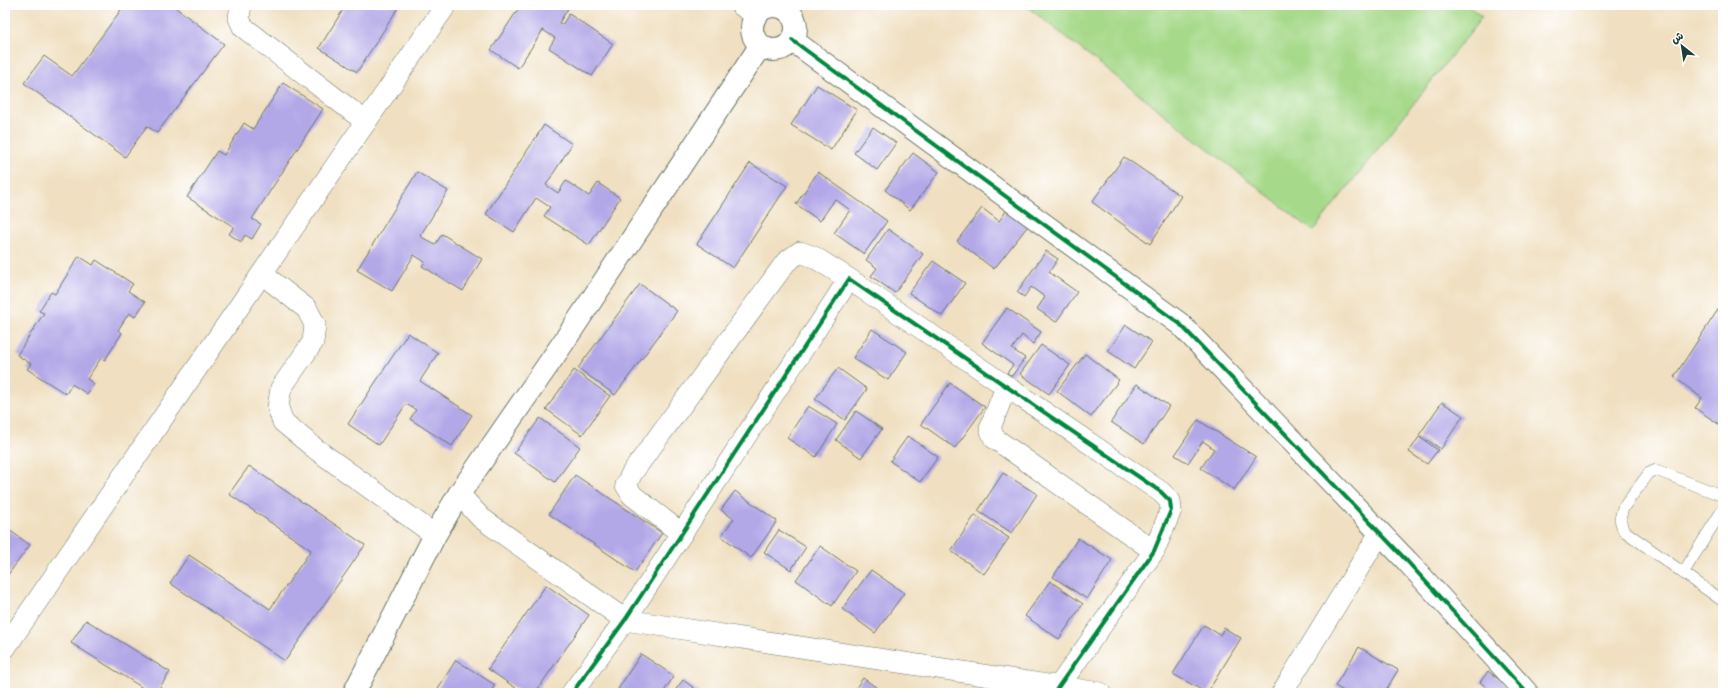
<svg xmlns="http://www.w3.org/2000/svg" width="1728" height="698" font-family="Kalam,'Playpen Sans Arabic',sans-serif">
	<rect width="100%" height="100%" fill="#fff"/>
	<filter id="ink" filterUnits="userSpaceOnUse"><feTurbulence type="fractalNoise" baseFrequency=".025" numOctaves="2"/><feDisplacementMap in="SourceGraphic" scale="8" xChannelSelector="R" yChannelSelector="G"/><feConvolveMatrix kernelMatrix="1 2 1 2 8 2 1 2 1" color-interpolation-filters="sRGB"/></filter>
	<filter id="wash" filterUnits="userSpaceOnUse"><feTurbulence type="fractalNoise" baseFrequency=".012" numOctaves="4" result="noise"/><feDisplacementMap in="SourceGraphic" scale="16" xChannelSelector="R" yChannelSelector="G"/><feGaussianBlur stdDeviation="0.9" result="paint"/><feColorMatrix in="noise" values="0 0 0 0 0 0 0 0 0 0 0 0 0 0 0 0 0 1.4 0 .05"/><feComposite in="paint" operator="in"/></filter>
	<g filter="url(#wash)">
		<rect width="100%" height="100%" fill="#f0e0c1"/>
		<polygon fill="#a6d989" stroke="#628b5e" points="1025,5 1467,5 1482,17 1313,231"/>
		<g id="blocks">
			<g fill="#b2a7e7">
				<polygon points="114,5 172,5 224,44 157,133 147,126 125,157 24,83 44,56 72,76 121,10"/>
				<polygon points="346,5 400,5 357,72 319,48"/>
				<polygon points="521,5 570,5 559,23 562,25 569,14 613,44 592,76 549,48 555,38 543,30 518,68 491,50"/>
				<polygon points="283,83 323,109 252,219 261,224 252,239 245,235 241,242 229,234 234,227 187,197 217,151 224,155 244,123 253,129"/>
				<polygon points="817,85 857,110 831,150 791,125"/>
				<polygon points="544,125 572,144 546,185 558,193 566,181 589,196 598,183 620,198 589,245 544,216 550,207 536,198 514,232 486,214"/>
				<polygon points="873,127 896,143 877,170 854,153"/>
				<polygon points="913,153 939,172 910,210 885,190"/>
				<polygon points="1124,157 1181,196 1150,244 1092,202"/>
				<polygon points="750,163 787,186 733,268 697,244"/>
				<polygon points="417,172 448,191 420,236 435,245 442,234 482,259 463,291 422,266 425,262 414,255 392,291 357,270"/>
				<polygon points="818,172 887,221 864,254 834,233 850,210 835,199 820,221 796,204"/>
				<polygon points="1010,206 1031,222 994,269 957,241 982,208 999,221"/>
				<polygon points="888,229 923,254 895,293 871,276 877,268 866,260"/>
				<polygon points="1046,251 1058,259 1049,272 1077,292 1056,322 1037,309 1045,297 1031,287 1024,297 1017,292"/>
				<polygon points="79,256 93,265 96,260 133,284 128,291 145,302 135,317 129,313 118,330 122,333 105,360 101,358 87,379 94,384 87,394 72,384 66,394 27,369 31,364 17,355 44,313 39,311 51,292 55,294"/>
				<polygon points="933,261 965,283 942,316 909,293"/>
				<polygon points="640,284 677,311 615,395 578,368"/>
				<polygon points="1723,302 1723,427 1695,408 1702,398 1674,377"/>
				<polygon points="1007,308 1041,332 1033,344 1022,335 1012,349 1025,358 1012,376 1007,373 1013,365 982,343"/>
				<polygon points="1126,325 1152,342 1134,369 1108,351"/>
				<polygon points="872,329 907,352 888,380 853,358"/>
				<polygon points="408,333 438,353 420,381 472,415 452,446 410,419 416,410 406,404 379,445 348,424"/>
				<polygon points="1041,345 1070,365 1049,394 1020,374"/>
				<polygon points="1085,354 1119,380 1091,417 1057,391"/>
				<polygon points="838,368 867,389 845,420 815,399"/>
				<polygon points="574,370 610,396 582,435 546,409"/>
				<polygon points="950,383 985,407 955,448 921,424"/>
				<polygon points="1137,384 1169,406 1144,444 1111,422"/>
				<polygon points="1442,402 1463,416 1441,449 1419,435"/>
				<polygon points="808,406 837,424 816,457 787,438"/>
				<polygon points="856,411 882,429 861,458 836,440"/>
				<polygon points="540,418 580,447 555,482 514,453"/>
				<polygon points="1198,420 1256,457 1234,490 1201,468 1214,449 1203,441 1188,463 1175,455"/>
				<polygon points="908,436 938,457 920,482 890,461"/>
				<polygon points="1419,437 1438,450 1427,464 1409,452"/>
				<polygon points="249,466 365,545 285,661 170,583 189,555 270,609 311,550 229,494"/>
				<polygon points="1003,473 1037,494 1012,533 978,511"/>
				<polygon points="575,475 662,533 635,572 549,514"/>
				<polygon points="735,491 777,521 751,558 721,536 734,519 721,510"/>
				<polygon points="975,515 1009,538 984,574 951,551"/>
				<polygon points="5,527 30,545 7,576 5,575"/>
				<polygon points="779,530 806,547 791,570 764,552"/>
				<polygon points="1078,538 1112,560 1087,599 1053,577"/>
				<polygon points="820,546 856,571 832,606 796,580"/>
				<polygon points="871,570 904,593 875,633 842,609"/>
				<polygon points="1050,581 1083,604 1059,639 1025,616"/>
				<polygon points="546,585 589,615 535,693 523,693 488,669"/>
				<polygon points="86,620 170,672 156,693 151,693 71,643"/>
				<polygon points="1204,625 1220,635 1224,628 1241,638 1207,693 1173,674"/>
				<polygon points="1359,647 1398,670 1384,693 1347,693 1335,686"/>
				<polygon points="641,654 674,676 663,693 624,693 618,689"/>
				<polygon points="456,660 495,685 490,693 435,693"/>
				<polygon points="1488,671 1510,688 1506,693 1493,693 1480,682"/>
				<polygon points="863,678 884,693 852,693"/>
				<polygon points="683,680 701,693 673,693"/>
			</g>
		</g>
	</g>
	<g filter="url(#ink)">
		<use href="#blocks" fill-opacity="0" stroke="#687665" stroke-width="1"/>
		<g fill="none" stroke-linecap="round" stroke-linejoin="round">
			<g stroke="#687665" stroke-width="12">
				<g id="service">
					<polyline points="1723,496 1656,470 1649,473 1623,508 1620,519 1623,530 1723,601"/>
					<polyline points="1683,573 1723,509"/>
				</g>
			</g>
			<g stroke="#687665" stroke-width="22">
				<g id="minor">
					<polyline points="241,5 239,18 243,27 366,122"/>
					<polyline points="741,5 756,15"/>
					<polyline points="262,274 307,309 315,325 313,342 281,388 278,408 283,422 317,450 435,535"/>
					<polyline points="1006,387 990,428 994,438 1154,551"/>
					<polyline points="459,494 481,518 625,620 1100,693"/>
					<polyline points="682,534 632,495 626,485 632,473 786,262 800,252 814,257 849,279"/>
					<polyline points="5,648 446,5"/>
					<polyline points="572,693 625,620 849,279 1161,492 1170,501 1171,510 1154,551 1054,693"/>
					<polyline points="1282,693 1380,533"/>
				</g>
			</g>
			<g stroke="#687665" stroke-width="24">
				<g id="tertiary">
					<circle cx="774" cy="28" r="22"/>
					<polyline points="792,40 1180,324 1407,561 1527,693"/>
					<polyline points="354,693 435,535 459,494 563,343 761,45"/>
				</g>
			</g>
			<use href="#service" stroke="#fff" stroke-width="11"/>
			<use href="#minor" stroke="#fff" stroke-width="21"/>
			<use href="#tertiary" stroke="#fff" stroke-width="22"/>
			<g stroke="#fff" stroke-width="6">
				<g id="cycleway">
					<polyline points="792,40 1180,324 1407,561 1527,693"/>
					<polyline points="572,693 625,620 849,279 1161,492 1170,501 1171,510 1154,551 1054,693"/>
				</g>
			</g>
			<use href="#cycleway" stroke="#00873e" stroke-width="4"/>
		</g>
	</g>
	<rect width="1728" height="698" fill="none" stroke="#fff" stroke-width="20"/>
	<g transform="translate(1682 46) rotate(330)" stroke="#ffffff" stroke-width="3" paint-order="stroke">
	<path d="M0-3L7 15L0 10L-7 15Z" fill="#1f3d34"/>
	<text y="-6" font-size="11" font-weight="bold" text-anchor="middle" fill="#1f3d34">ش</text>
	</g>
</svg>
